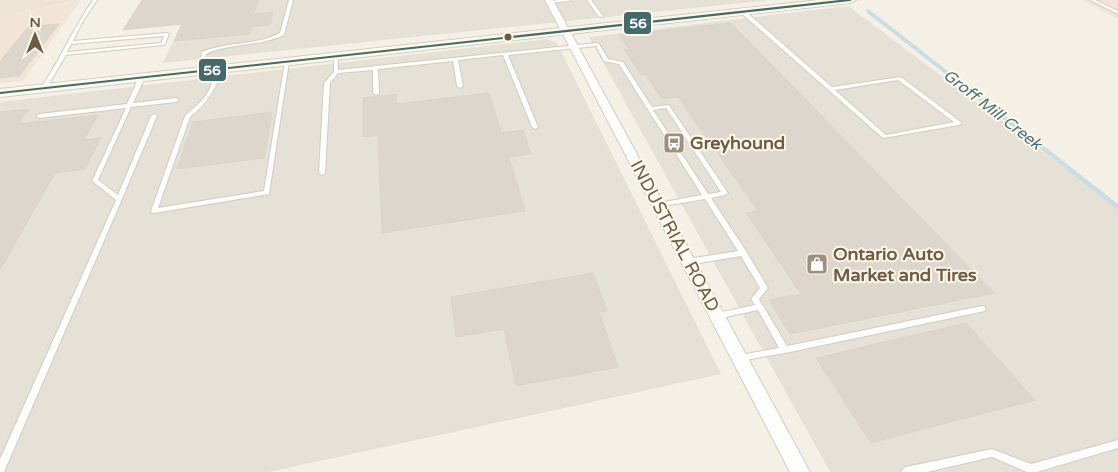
<svg xmlns="http://www.w3.org/2000/svg" width="1118" height="472" font-family="'Varela Round',sans-serif">
	<rect width="100%" height="100%" fill="#f4f0e6"/>
	<polygon fill="#ede4d3" points="0,0 78,0 0,17"/>
	<g fill="#f2e4d7">
		<polygon points="81,0 23,81 0,83 0,17"/>
		<polygon points="1081,0 1118,0 1118,19"/>
	</g>
	<g fill="#e5e1d7">
		<polygon points="193,0 771,0 163,63"/>
		<polygon points="848,6 1118,208 1118,472 830,472 589,37"/>
		<polygon points="547,39 557,43 721,374 269,472 0,472 0,102"/>
	</g>
	<g fill="none" stroke-linecap="round" stroke-linejoin="round">
		<polyline stroke="#c9dde2" stroke-width="4" points="868,11 1002,116"/>
		<polyline stroke="#c9dde2" stroke-width="4.5" points="1001,115 1118,207"/>
	</g>
	<g fill="#ddd6cc" stroke="#dcd4c9">
		<polygon points="142,0 258,0 254,14 273,12 270,25 252,27 250,34 174,41 182,24 123,30"/>
		<polygon points="731,23 994,293 790,334 769,300 801,294 746,213 758,211 678,97 662,99 646,75 641,75 624,49 629,49 619,35"/>
		<polygon points="59,24 19,76 0,78 1,60 29,26"/>
		<polygon points="489,93 501,133 523,130 531,154 509,157 525,211 382,233 378,135 363,137 363,98 396,94 396,104"/>
		<polygon points="29,109 18,124 98,115 84,140 101,138 85,169 55,173 0,270 0,112"/>
		<polygon points="272,112 264,158 177,169 193,122"/>
		<polygon points="593,273 607,311 599,312 618,367 516,386 504,329 456,337 451,297"/>
		<polygon points="966,323 1035,400 871,443 816,358"/>
	</g>
	<g fill="none" stroke-linecap="round" stroke-linejoin="round">
		<g stroke="#d2ccc2" stroke-width="2">
			<g id="lane">
				<path d="M 93,0 L 97,0 L 83,21 L 73,41 L 167,33 L 169,34 L 165,44 L 163,45 L 66,55 L 46,89 L 42,89 L 41,88 C 60,60 73,28 93,0 ZM 164,36 L 161,43 L 67,52 L 71,44 Z"/>
				<path d="M 289,0 L 293,0 L 284,35 C 259,47 231,42 206,54 L 202,71 L 198,72 L 198,71 L 202,52 C 227,41 255,46 280,33 Z"/>
				<polygon points="557,0 571,0 569,1 550,3 548,2"/>
				<polygon points="587,0 591,0 603,16 603,17 599,17"/>
				<polygon points="1090,0 1095,0 1118,11 1118,14"/>
				<path d="M 741,11 L 745,11 L 832,87 L 901,77 L 962,123 L 959,125 L 883,138 L 741,13 ZM 898,80 L 954,122 L 886,135 L 835,90 Z"/>
				<path d="M 597,43 L 599,44 L 608,59 L 623,62 L 652,107 L 669,105 L 728,193 L 725,195 L 711,198 L 746,251 L 768,288 L 759,299 L 787,346 L 982,306 L 985,307 L 986,309 L 985,311 L 785,353 L 740,361 L 737,360 L 736,358 L 737,356 L 740,355 L 779,348 L 758,310 L 717,319 L 714,318 L 713,316 L 714,314 L 717,313 L 755,305 L 751,299 L 760,288 L 741,256 L 688,265 L 685,264 L 684,262 L 685,260 L 688,259 L 738,251 L 705,199 L 658,207 L 656,207 L 655,205 L 656,203 L 658,203 L 702,195 L 619,64 L 604,61 L 596,46 L 508,55 L 538,127 L 535,129 L 532,127 L 503,55 L 458,60 L 463,86 L 460,88 L 457,86 L 453,61 L 378,69 L 379,93 L 376,95 L 373,93 L 373,70 L 338,73 L 330,83 L 325,173 L 322,175 L 319,173 L 324,83 L 334,72 L 334,55 L 338,56 L 338,70 ZM 666,108 L 721,192 L 708,194 L 653,110 Z"/>
				<path d="M 285,61 L 289,62 L 269,194 L 154,213 L 152,213 L 151,211 L 185,116 C 193,108 202,102 208,92 C 212,85 215,73 221,68 L 223,69 C 216,88 207,104 190,117 L 158,208 L 264,191 Z"/>
				<polygon points="142,75 145,77 133,103 176,98 179,100 176,102 131,107 98,180 118,195 151,116 154,114 157,116 122,199 4,472 0,472 0,459 116,200 92,181 126,108 39,118 36,116 39,114 127,104 139,77"/>
				<polygon points="1118,440 1118,448 1037,472 1027,472 992,457 927,472 901,472 903,469 906,467 992,449 1031,464"/>
			</g>
		</g>
		<g stroke="#d2ccc2" stroke-width="2">
			<polygon id="street" points="545,0 553,0 810,472 790,472"/>
		</g>
		<g stroke="#d3cec3" stroke-width="2">
			<polygon id="secondary" points="819,0 856,0 850,3 0,97 0,89"/>
		</g>
		<use href="#lane" fill="#fdfdfb" fill-rule="evenodd"/>
		<use href="#street" fill="#fdfdfb" fill-rule="evenodd"/>
		<use href="#secondary" fill="#fdfdfb" fill-rule="evenodd"/>
		<g stroke="#fdf7e6" stroke-width="4">
			<polygon id="bus-1" points="840,0 852,0 850,1 0,94 0,92"/>
		</g>
		<use href="#bus-1" fill="#456a6b" fill-rule="evenodd"/>
	</g>
	<defs>
		<g id="bus-square" transform="scale(1.125)"><rect x="-9" y="-9" width="18" height="18" rx="4" fill="#9d9081" stroke="#fdf7e6"/><path d="M-5-6H5V4H4V6H2V4H-2V6H-4V4H-5ZM-3.5-4V0h7V-4ZM-3.5 1.2v1.5H-2V1.2ZM2 1.2v1.5H3.5V1.2Z" fill="#fff"/></g>
		<g id="shop-square" transform="scale(1.125)"><rect x="-9" y="-9" width="18" height="18" rx="4" fill="#9d9081" stroke="#fdf7e6"/><path d="M-5-2.5h2.3a2.7 3.5 0 0 1 5.4 0H5L5.5 6h-11ZM-1.5-2.5h3a1.5 2.3 0 0 0-3 0Z" fill="#fff"/></g>
	</defs>
	<g fill-rule="evenodd">
		<use href="#bus-square" x="674" y="143"/>
		<use href="#shop-square" x="817" y="264"/>
	</g>
	<circle fill="#6e5c4a" stroke="#fdf7e6" stroke-width="2" cx="508" cy="37" r="4.5"/>
	<g text-anchor="middle" stroke-width="4" stroke-linejoin="round" paint-order="stroke">
		<g font-size="16" font-style="italic" fill="#497387" stroke="#fdf7e6">
			<text transform="translate(993 109) rotate(38)" y="6">Groff Mill Creek</text>
		</g>
		<g font-size="18" font-weight="bold" fill="#6e5c4a" stroke="#fdf7e6" text-anchor="start">
			<text x="690" y="149">Greyhound</text>
			<text x="833" y="260">Ontario Auto<tspan x="833" dy="21">Market and Tires</tspan></text>
		</g>
		<g font-size="18" fill="#6e5c4a" stroke="#fdf7e6">
			<text transform="translate(675 236) rotate(62)" y="6">INDUSTRIAL ROAD</text>
		</g>
	</g>
	<g stroke="#fdf7e6" stroke-width="2">
		<rect x="623" y="11" width="29" height="24" rx="5" fill="#456a6b"/>
		<rect x="198" y="58" width="29" height="24" rx="5" fill="#456a6b"/>
	</g>
	<g font-size="14" text-anchor="middle" font-weight="bold" fill="#fff">
		<text x="638" y="28">56</text>
		<text x="212" y="75">56</text>
	</g>
	<g transform="translate(35 35)" stroke="#fdf7e6" stroke-width="4" paint-order="stroke">
	<path d="M0-4L9 19L0 12L-9 19Z" fill="#6e5c4a"/>
	<text y="-8" font-size="14" font-weight="bold" text-anchor="middle" fill="#6e5c4a">N</text>
	</g>
</svg>
